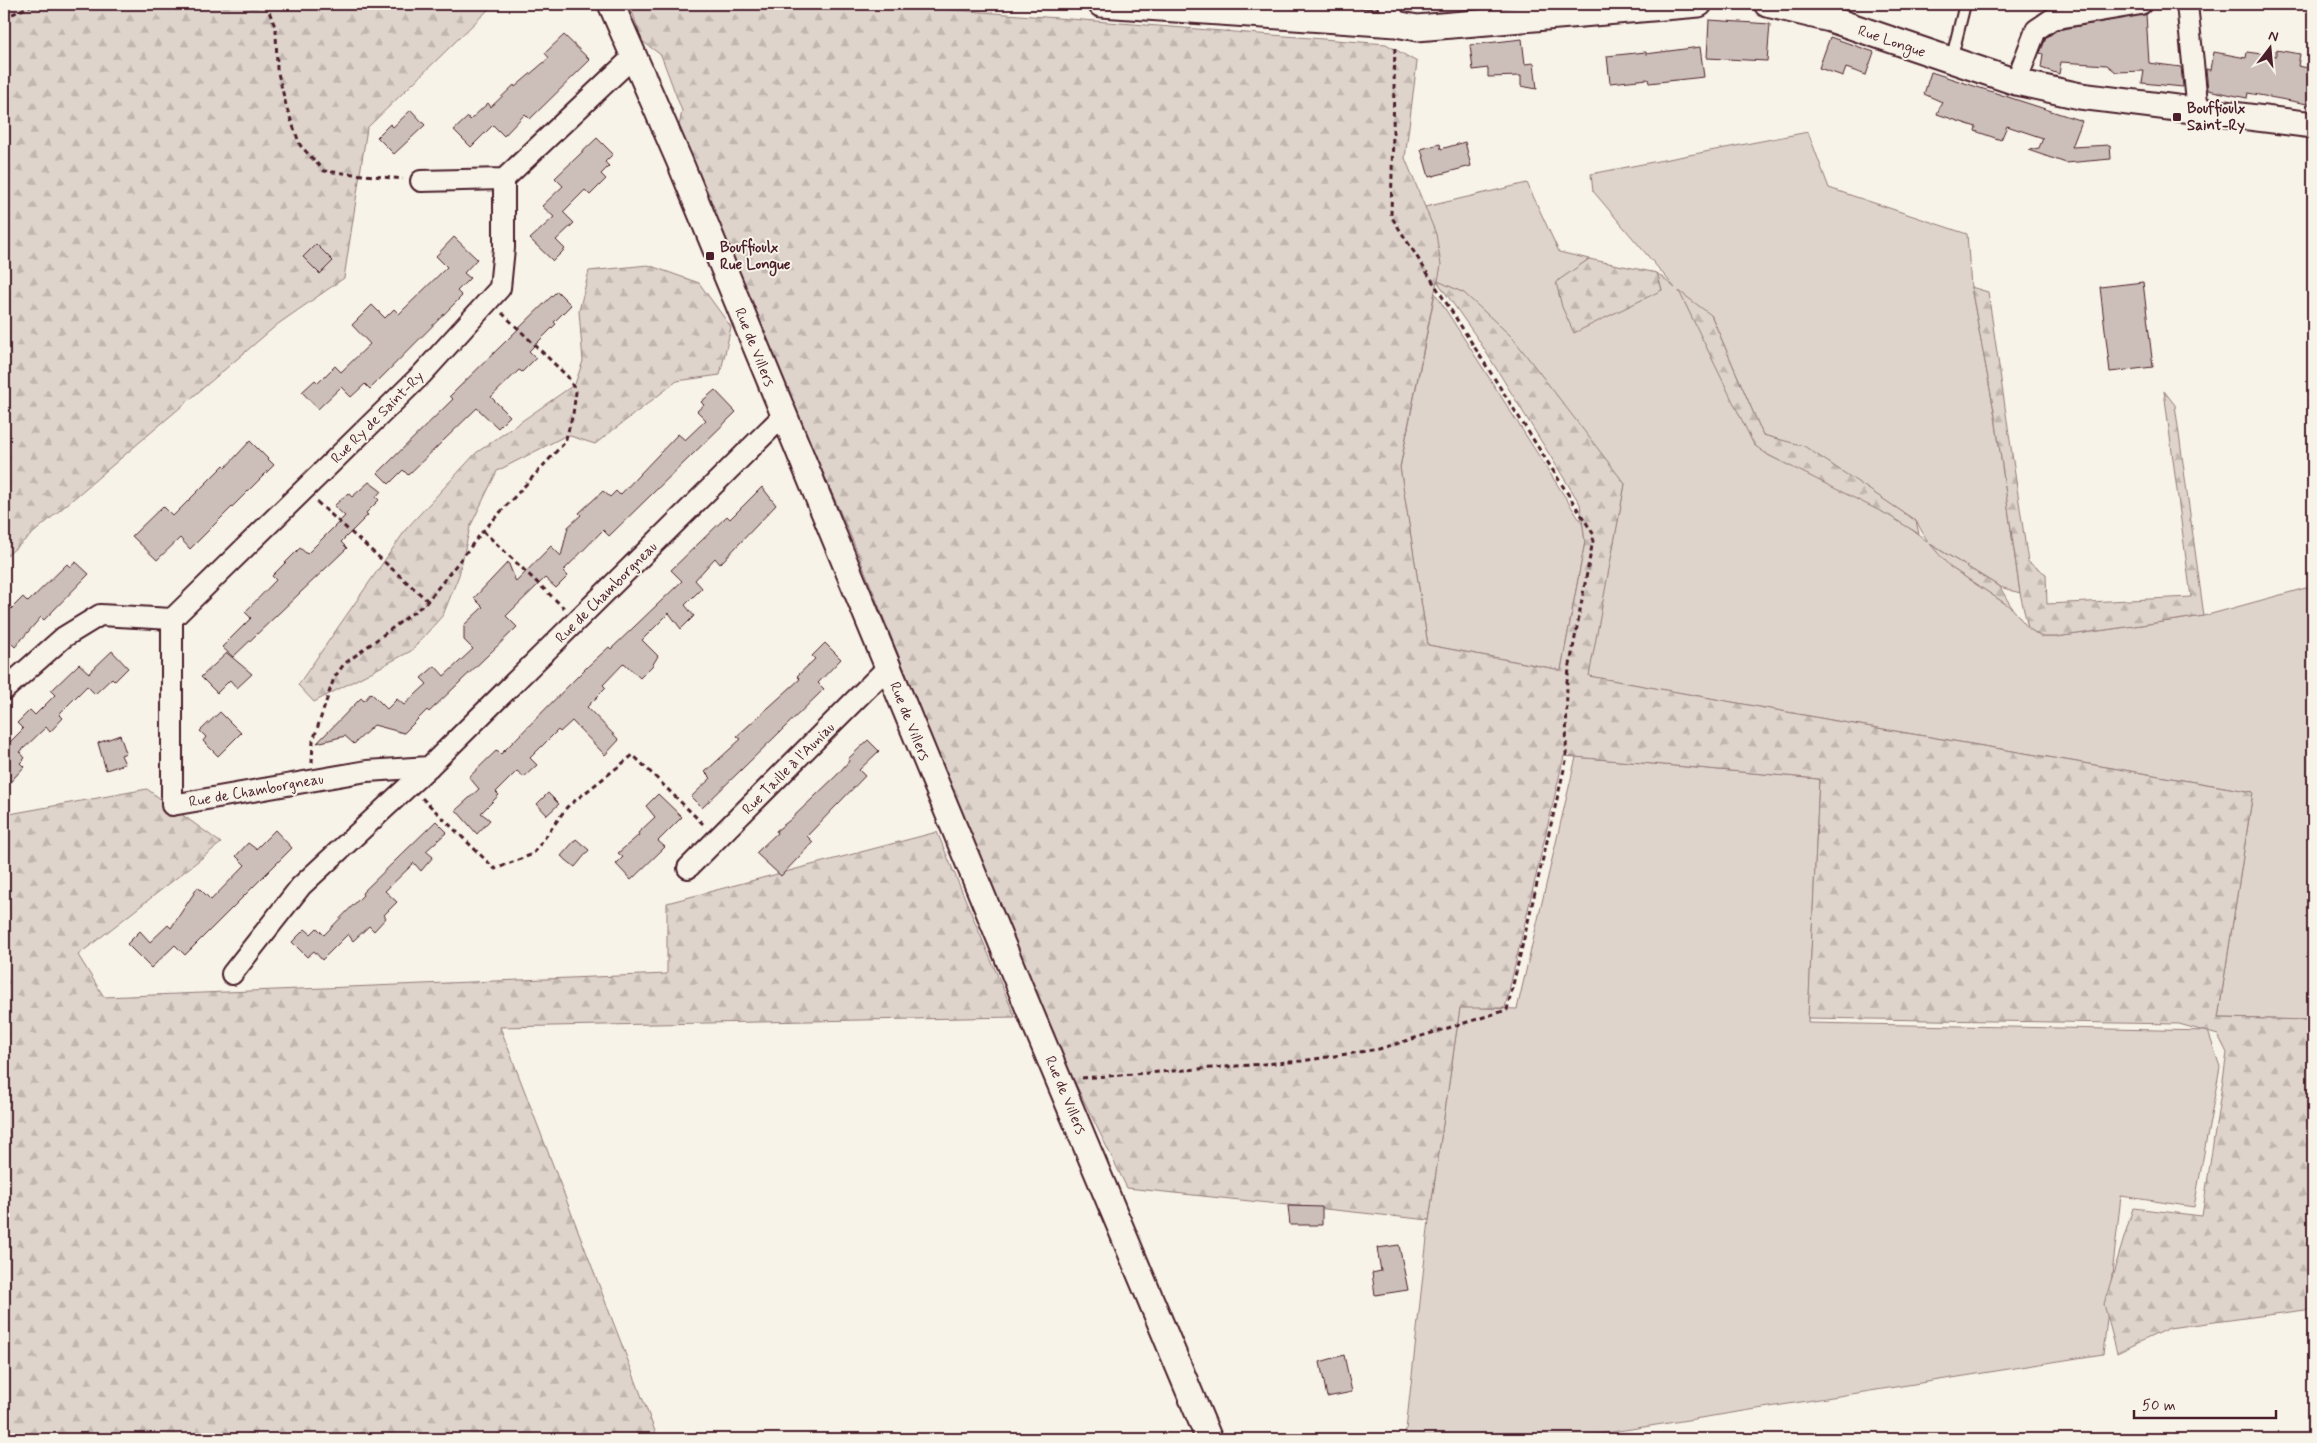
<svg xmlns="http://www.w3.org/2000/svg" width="2317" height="1443" font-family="Mynerve,sans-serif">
	<defs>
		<pattern id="forest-firs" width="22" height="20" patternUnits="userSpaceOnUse" patternTransform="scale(1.25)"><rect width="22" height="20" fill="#ded4cc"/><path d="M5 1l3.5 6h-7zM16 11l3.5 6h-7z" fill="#c0b6af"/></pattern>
	</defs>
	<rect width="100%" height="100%" fill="#f7f3e8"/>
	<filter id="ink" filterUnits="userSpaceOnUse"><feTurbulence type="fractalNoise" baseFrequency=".02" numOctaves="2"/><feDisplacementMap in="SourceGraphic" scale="10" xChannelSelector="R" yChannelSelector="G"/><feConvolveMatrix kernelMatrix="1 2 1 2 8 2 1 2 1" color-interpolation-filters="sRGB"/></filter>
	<g filter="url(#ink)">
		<g fill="#ded4cc" stroke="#947a7c" fill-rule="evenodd">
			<path d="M 1808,132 L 1829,188 L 1967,234 L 1971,287 L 1995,416 L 2020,593 L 2000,587 L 1932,545 L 1953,569 L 2012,608 L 2028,628 L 2042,637 L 2056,637 L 2204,616 L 2313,586 L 2313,1020 L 2218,1018 L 2253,792 L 1842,722 L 1588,676 L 1625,484 L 1464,293 L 1437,281 L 1441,265 L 1425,207 L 1527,183 L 1559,252 L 1589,259 L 1557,282 L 1662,290 L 1657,273 L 1675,288 L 1593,191 L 1591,174 ZM 1711,315 L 1763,435 L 1807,449 L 1916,521 L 1928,542 C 1886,507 1819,480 1768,455 Z"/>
			<polygon points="1435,293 1583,525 1585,542 1561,670 1428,645 1400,468"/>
			<polygon points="1576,757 1819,779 1808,1023 2208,1031 2220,1067 2194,1207 2121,1196 2103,1354 1568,1439 1405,1439 1429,1220 1460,1007 1517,1009"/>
		</g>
		<g fill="url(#forest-firs)" stroke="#947a7c" fill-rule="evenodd">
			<polygon points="4,4 494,4 367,128 344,278 278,324 4,558"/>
			<path d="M 633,4 L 880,4 L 1386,44 L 1417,62 L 1405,158 L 1436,234 L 1441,265 L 1438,281 L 1464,293 L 1512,337 L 1625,484 L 1589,676 L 1842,722 L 2253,792 L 2218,1018 L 2313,1020 L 2313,1309 L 2169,1328 L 2117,1353 L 2104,1304 L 2133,1208 L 2202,1216 L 2227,1053 L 2218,1035 L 2179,1024 L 1808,1018 L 1819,779 L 1564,756 L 1505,1008 L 1460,1008 L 1429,1220 L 1127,1188 L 1047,1026 L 852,539 L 677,136 L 682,111 L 661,55 L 642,41 L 631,8 ZM 1437,281 L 1478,339 L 1580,504 L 1585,542 L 1561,670 L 1428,645 L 1400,467 Z"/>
			<polygon points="1268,4 1375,4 1376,8 1369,12"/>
			<polygon points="1589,259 1657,273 1662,290 1574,333 1562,307 1556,282"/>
			<polygon points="648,265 699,283 731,327 720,375 677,381 595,444 567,435 497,471 470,527 459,575 443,615 411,651 314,702 298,685 407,528 476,453 575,384 583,361 579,311 589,271"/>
			<polygon points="1971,287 1988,292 2028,562 2046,574 2047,604 2191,597 2164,391 2175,405 2204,616 2056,637 2042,637 2028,628 2020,593 1995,416"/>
			<polygon points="1679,291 1711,315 1763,435 1804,446 1916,521 1919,534 1888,515 1768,455 1754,445"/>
			<polygon points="1930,544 2000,587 2012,608 1950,567"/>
			<polygon points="147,789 221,843 78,955 104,997 667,974 667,903 937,832 1015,1017 500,1027 658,1439 4,1439 4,815"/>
		</g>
		<g fill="#ccbfb9" stroke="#4a1f2b">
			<polygon points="2146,14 2149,63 2181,67 2183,87 2142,83 2144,71 2116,72 2107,65 2061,62 2059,74 2041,68 2043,54 2040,53 2046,38 2057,30"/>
			<polygon points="1709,20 1770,24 1767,61 1707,58"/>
			<polygon points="564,35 590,60 530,119 525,114 504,136 493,125 471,147 454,130 468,117 470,120 488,103 491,107 514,85 515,87 549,58 545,53"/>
			<polygon points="1830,37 1874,52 1866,75 1846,68 1843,76 1819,68"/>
			<polygon points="1522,39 1525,64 1534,63 1537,89 1521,86 1521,76 1488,77 1488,68 1473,70 1470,45"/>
			<polygon points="1700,47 1704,77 1649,83 1648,79 1610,83 1607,56 1646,52 1646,54"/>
			<polygon points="2276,50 2300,54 2298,66 2313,69 2313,105 2248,93 2247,98 2208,90 2206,69 2211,70 2214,52 2246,58 2247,52 2276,56"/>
			<polygon points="1931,72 2082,121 2072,147 2110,145 2111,159 2066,163 2028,150 2039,148 2043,138 2007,126 2001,140 1975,131 1976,127 1937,114 1942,102 1924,94"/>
			<polygon points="411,110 425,125 394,154 377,137 390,124 393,127"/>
			<polygon points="597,138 613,154 605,162 609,166 601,174 606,179 590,195 585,190 563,212 574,223 556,240 565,249 553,261 530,239 554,217 542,206 563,186 555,178"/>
			<polygon points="1465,142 1471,166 1429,177 1421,149 1440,144 1441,149"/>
			<polygon points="454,237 477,259 464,273 470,278 457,291 462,296 370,389 365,384 351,397 341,387 318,409 302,392 315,380 318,383 335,366 341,372 370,344 352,325 372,305 385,318 394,309 399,314 447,267 436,256"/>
			<polygon points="316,244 333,261 320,274 303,257"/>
			<polygon points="2143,282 2153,367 2110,372 2100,287"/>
			<polygon points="557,291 571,305 554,322 556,324 529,351 536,358 522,372 519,370 491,397 510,416 498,428 477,408 408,475 403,470 389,484 378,473 453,399 450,396"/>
			<polygon points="715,390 736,412 609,536 603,530 563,571 568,576 556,588 545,578 506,616 517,627 429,712 427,710 404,733 374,725 354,744 345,736 317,743 361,698 364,701 371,693 387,709 397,699 404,705 427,684 421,678 435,666 444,676 473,649 464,640 464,625 483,607 474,598 508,562 516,582 551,546 561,556 568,527 581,515 579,513 603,491 610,497 616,491 620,495 678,434 685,440 706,420 697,411 704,405 701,402"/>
			<polygon points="250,441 274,465 190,549 180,538 157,560 132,536 163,506 173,516 224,465 226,467"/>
			<polygon points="369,482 381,491 376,497 379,500 366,513 368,515 341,542 347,548 233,657 222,647 251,618 245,612 276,580 272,576 300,548 307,554 345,516 334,506 348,493 352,497"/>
			<polygon points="762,487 776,505 720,564 715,558 695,580 702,588 685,605 694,616 681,629 669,613 642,640 658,656 652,666 640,678 624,663 603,685 606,688 587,707 619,740 605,755 572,721 560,732 558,730 530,758 537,765 524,777 517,771 496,792 499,795 481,813 490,820 477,834 456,810 479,789 469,777 497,750 501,754 586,668 609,647 611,649 682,581 671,570 727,516 730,519"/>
			<polygon points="76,562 89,574 44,620 41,617 15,647 4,636 4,616 23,597 28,602 67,564 70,567"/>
			<polygon points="825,643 841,659 818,683 824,689 702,808 691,797 711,778 705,772 741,739 737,736 800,679 797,676 815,659 812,656"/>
			<polygon points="112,651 128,668 115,681 112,678 95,694 87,686 59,714 63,718 50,732 46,727 20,752 25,758 20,763 24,767 4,789 4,735 10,742 23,729 17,723 30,710 35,715 55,695 51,691 79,664 89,673"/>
			<polygon points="227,653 252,674 237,688 230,680 217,693 201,677"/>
			<polygon points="220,712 241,733 218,756 203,741 206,737 200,731"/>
			<polygon points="120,735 126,753 121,755 125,764 106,770 98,743"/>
			<polygon points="868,740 879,751 859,770 865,776 807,836 813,842 781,876 756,853 777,833 776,831 790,820 837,775 849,761 848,759"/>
			<polygon points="548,793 559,804 547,815 537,804"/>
			<polygon points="658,794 682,817 658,841 665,847 631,880 616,864 623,857 618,853 639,835 638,833 655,817 646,806"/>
			<polygon points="436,821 447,832 426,851 433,857 421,871 414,863 385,891 397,902 384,915 386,918 374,931 369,926 353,941 348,934 322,960 314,951 307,957 292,942 305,929 311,934 317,928 324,935 363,895 362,893"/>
			<polygon points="275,830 292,848 185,955 175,945 151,968 127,944 140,931 150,942 168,925 171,928 198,887 211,900 245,865 236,856 248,843 256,849"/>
			<polygon points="576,839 589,850 575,867 561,856"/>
			<polygon points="1288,1206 1322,1207 1322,1225 1290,1225"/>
			<polygon points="1399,1245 1408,1290 1375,1295 1372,1273 1381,1271 1377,1248"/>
			<polygon points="1344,1355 1352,1392 1327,1397 1320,1362"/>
		</g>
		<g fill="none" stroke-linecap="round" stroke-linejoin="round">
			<g stroke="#4a1f2b" stroke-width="14">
				<polyline id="service" points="1951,61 1965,4"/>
			</g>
			<g stroke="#4a1f2b" stroke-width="24">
				<g id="minor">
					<polyline points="1388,4 1396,24"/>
					<polyline points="2187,4 2198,112"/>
					<polyline points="2016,82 2036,30 2052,19 2141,4"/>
					<polyline points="421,181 504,179 634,56"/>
					<polyline points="172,619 172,805 367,771 429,767 783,416"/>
					<polyline points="4,690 64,637 100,615 172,619 422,374 500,288 504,248 504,179"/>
					<polyline points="688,868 888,667"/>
					<polyline points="232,974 301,886 429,767"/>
				</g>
			</g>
			<g stroke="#4a1f2b" stroke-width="29">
				<g id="tertiary">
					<polyline points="611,4 679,160 1031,1014 1209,1439"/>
					<polyline points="1101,4 1396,24 1417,28 1699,4"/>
					<polyline points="1767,4 1830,19 2016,82 2080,96 2313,125"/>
				</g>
			</g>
			<g stroke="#4a1f2b" stroke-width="3" stroke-dasharray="5 4" stroke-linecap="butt">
				<polyline points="266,4 276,29 277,69 287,109 300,145 324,171 403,179"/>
				<polyline points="4,18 34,4"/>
				<polyline points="317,502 428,601"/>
				<polyline points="483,531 564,608"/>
				<polyline points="312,763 313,741 334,678 344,664 426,603 483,531 565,442 573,414 576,392 568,377 502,313"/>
				<polyline points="422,798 495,869 533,854 567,807 633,755 705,826"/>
				<polyline points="1082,1078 1302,1061 1379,1049 1507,1010 1566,761 1567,681 1594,535 1391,216 1395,45"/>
			</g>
			<use href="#service" stroke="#f7f3e8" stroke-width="10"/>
			<use href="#minor" stroke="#f7f3e8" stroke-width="20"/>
			<use href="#tertiary" stroke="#f7f3e8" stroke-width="25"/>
		</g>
	</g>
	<g fill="#4a1f2b" stroke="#f7f3e8" stroke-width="2">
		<rect x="2172" y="112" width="10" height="10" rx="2.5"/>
		<rect x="705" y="251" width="10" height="10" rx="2.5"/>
	</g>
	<g text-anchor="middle" stroke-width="4" stroke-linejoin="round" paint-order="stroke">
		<g font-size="15" fill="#4a1f2b" stroke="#f7f3e8">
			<text transform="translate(1892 41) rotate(19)" y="5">Rue Longue</text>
			<text transform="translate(755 347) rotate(68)" y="5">Rue de Villers</text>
			<text transform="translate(377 417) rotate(-45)" y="5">Rue Ry de Saint-Ry</text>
			<text transform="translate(606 592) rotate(-45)" y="5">Rue de Chamborgneau</text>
			<text transform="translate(910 721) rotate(68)" y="5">Rue de Villers</text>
			<text transform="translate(788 768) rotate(-45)" y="5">Rue Taille à l'Auniau</text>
			<text transform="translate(256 790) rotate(-10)" y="5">Rue de Chamborgneau</text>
			<text transform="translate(1066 1095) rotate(67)" y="5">Rue de Villers</text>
		</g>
		<g font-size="15" font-weight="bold" fill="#4a1f2b" stroke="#f7f3e8" text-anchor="start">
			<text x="2187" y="113">Bouffioulx<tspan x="2187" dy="17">Saint-Ry</tspan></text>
			<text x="720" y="252">Bouffioulx<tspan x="720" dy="17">Rue Longue</tspan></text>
		</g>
	</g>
	<rect width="2317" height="1443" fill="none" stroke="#f7f3e8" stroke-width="20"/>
	<rect x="10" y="10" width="2297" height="1423" fill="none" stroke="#4a1f2b" stroke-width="2" filter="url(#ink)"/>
	<g transform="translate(2270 48) rotate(16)" stroke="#f7f3e8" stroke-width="4" paint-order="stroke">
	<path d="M0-4L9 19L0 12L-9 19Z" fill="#4a1f2b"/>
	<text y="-8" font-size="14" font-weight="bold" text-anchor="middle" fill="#4a1f2b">N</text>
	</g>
	<path d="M2134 1410v8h142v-8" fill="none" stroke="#4a1f2b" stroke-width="2.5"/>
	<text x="2142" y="1410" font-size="15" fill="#4a1f2b" stroke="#f7f3e8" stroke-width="4" paint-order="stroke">50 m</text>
</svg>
